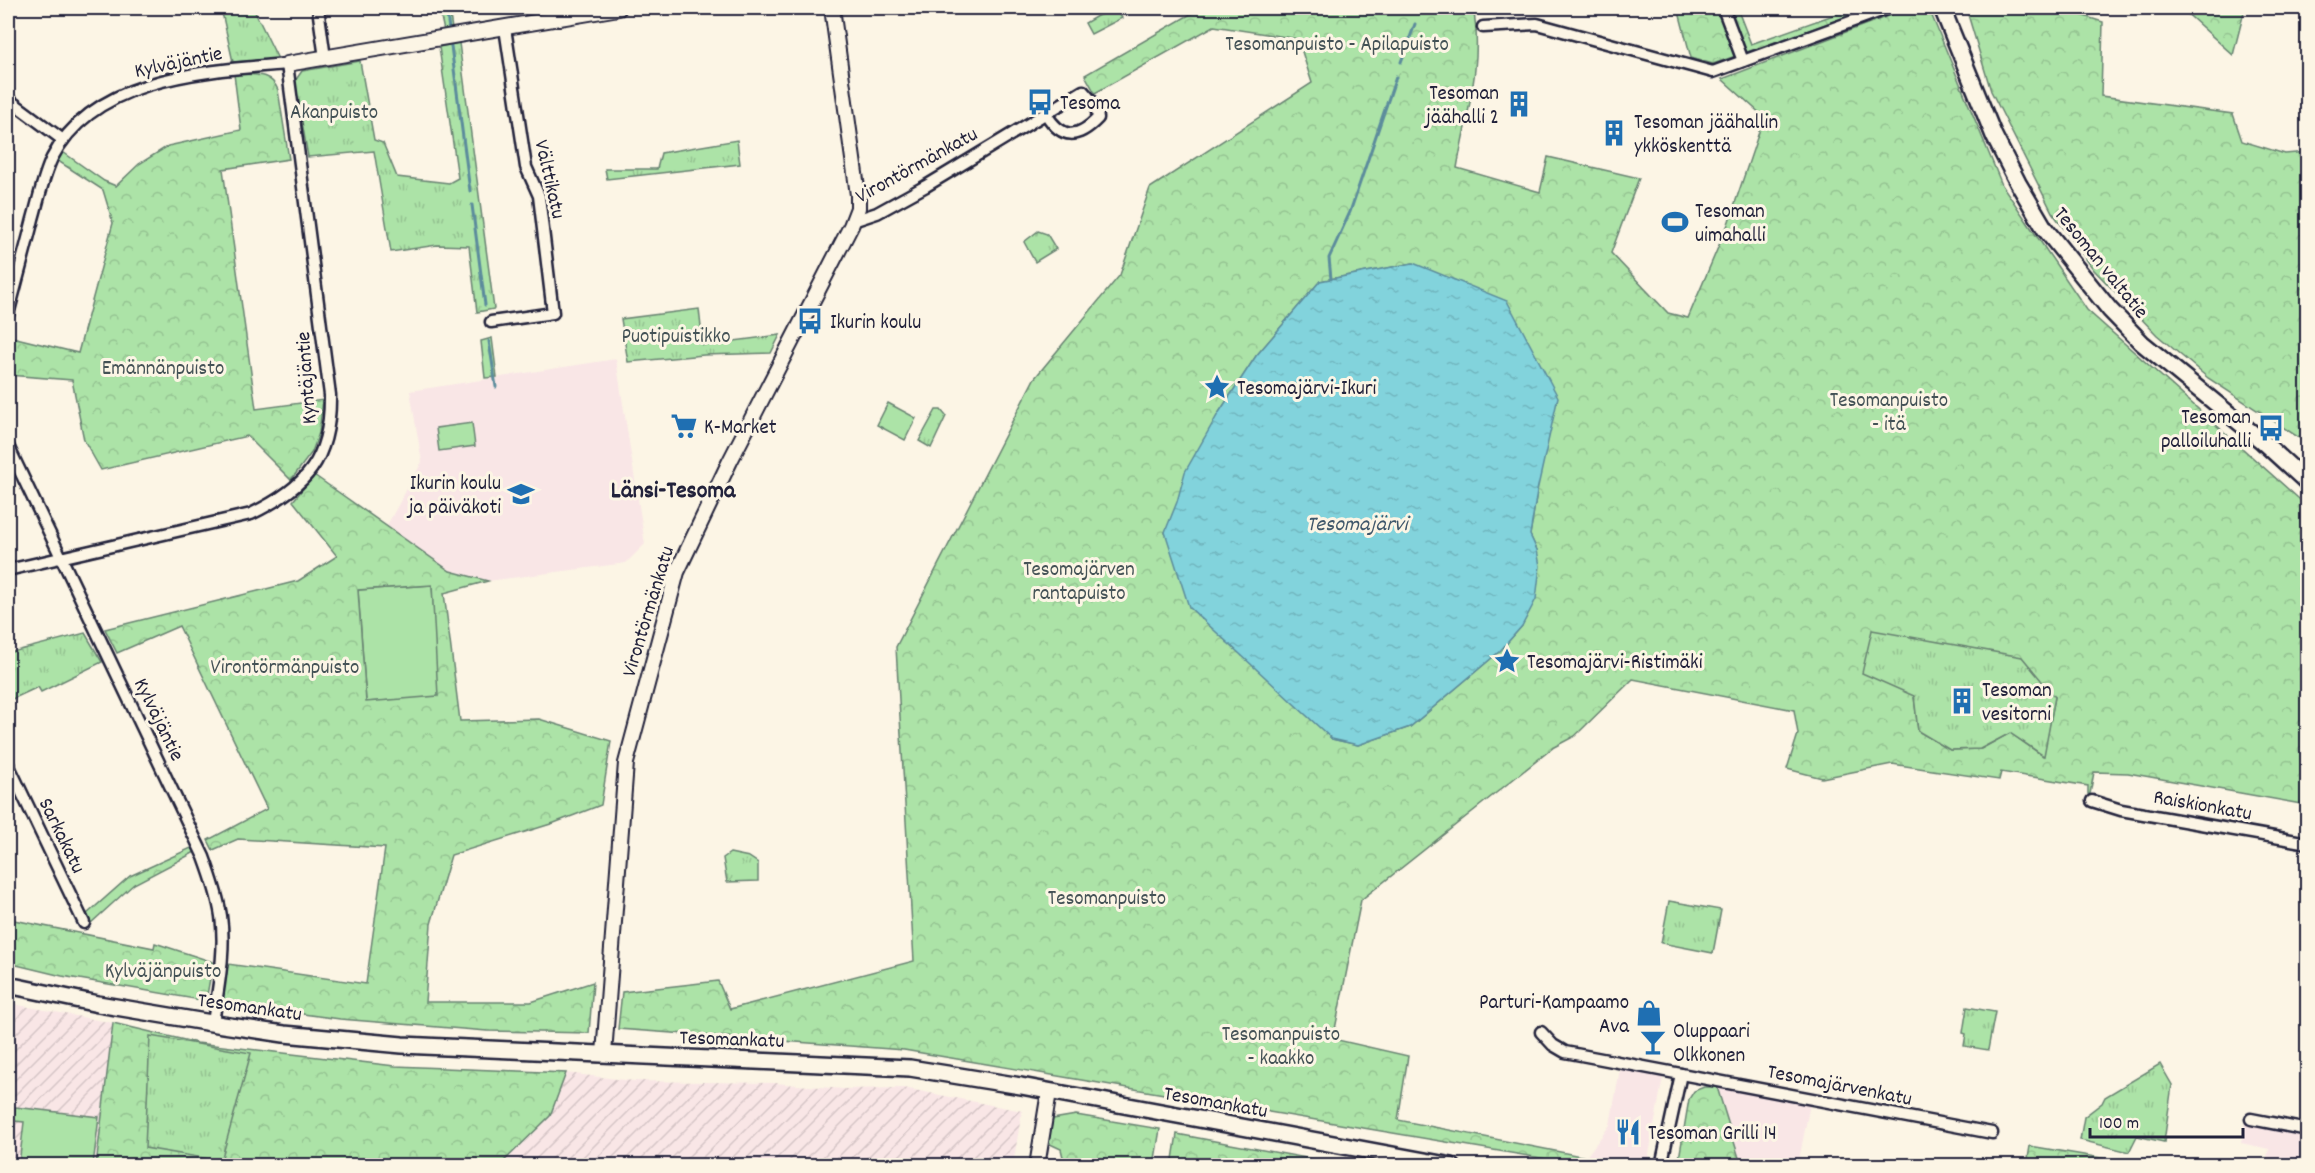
<svg xmlns="http://www.w3.org/2000/svg" width="2315" height="1173" font-family="Dekko,sans-serif">
	<defs>
		<pattern id="industrial-furrows" width="10" height="10" patternUnits="userSpaceOnUse" patternTransform="scale(1.5)"><rect width="10" height="10" fill="#f9e6e6"/><path d="M-1 1l2-2M0 10L10 0M9 11l2-2" fill="none" stroke="#d5c5c6"/></pattern>
		<pattern id="forest-crowns" width="20" height="18" patternUnits="userSpaceOnUse" patternTransform="scale(1.5)"><rect width="20" height="18" fill="#ace3a7"/><path d="M2 6a3 3 0 1 1 6 0M12 15a3 3 0 1 1 6 0" fill="none" stroke="#94c291"/></pattern>
		<pattern id="park-tufts" width="24" height="20" patternUnits="userSpaceOnUse" patternTransform="scale(1.5)"><rect width="24" height="20" fill="#ace3a7"/><path d="M3 7l-1-3M5 7V3M7 7l1-3M15 17l-1-3M17 17v-4M19 17l1-3" fill="none" stroke="#94c291"/></pattern>
		<pattern id="water-ripples" width="26" height="14" patternUnits="userSpaceOnUse" patternTransform="scale(1.5)"><rect width="26" height="14" fill="#82d3dc"/><path d="M2 4q2-2 4 0t4 0M15 11q2-2 4 0t4 0" fill="none" stroke="#70b5be"/></pattern>
	</defs>
	<rect width="100%" height="100%" fill="#fcf5e5"/>
	<filter id="ink" filterUnits="userSpaceOnUse"><feTurbulence type="fractalNoise" baseFrequency=".0167" numOctaves="2"/><feDisplacementMap in="SourceGraphic" scale="12" xChannelSelector="R" yChannelSelector="G"/><feConvolveMatrix kernelMatrix="1 2 1 2 8 2 1 2 1" color-interpolation-filters="sRGB"/></filter>
	<g filter="url(#ink)">
		<g fill="#f9e6e6">
			<polygon points="616,359 645,544 626,563 488,581 450,571 386,527 422,462 410,391"/>
			<polygon points="1620,1069 1663,1077 1647,1165 1586,1157 1610,1125"/>
			<polygon points="1717,1087 1810,1104 1798,1165 1760,1165 1740,1161"/>
			<polygon points="2245,1122 2307,1134 2307,1165 2265,1165 2269,1149 2241,1143"/>
		</g>
		<g fill="url(#industrial-furrows)">
			<polygon points="8,1003 113,1023 96,1165 8,1165"/>
			<polygon points="566,1073 634,1081 775,1083 843,1089 904,1088 1022,1111 1013,1165 500,1166 550,1116"/>
		</g>
		<g fill="#ace3a7" stroke="#678271" stroke-width="1.5">
			<polygon points="888,403 916,418 905,440 877,425"/>
			<polygon points="472,423 475,446 439,451 436,428"/>
			<polygon points="432,585 440,697 366,702 358,590"/>
			<polygon points="15,1107 99,1117 93,1165 19,1165 24,1122 14,1121"/>
		</g>
		<g fill="url(#forest-crowns)" stroke="#678271" stroke-width="1.5" fill-rule="evenodd">
			<path d="M 1201,8 L 1473,8 C 1484,60 1466,116 1457,168 L 1540,192 L 1548,157 L 1639,178 L 1611,253 L 1668,313 L 1688,318 L 1728,224 L 1764,117 L 1722,79 L 1909,8 L 1932,16 L 2002,185 L 2087,310 L 2307,506 L 2307,805 L 2128,773 L 2094,772 L 2090,794 L 2088,794 L 2088,786 L 2001,772 L 1999,780 L 1892,764 L 1822,778 L 1787,769 L 1798,734 L 1794,710 L 1633,679 L 1575,736 L 1554,747 L 1361,900 L 1333,1039 L 1408,1056 L 1398,1120 L 1586,1157 L 1582,1165 L 904,1050 L 618,1029 L 622,992 L 718,981 L 730,1009 L 914,961 L 896,647 L 1034,379 L 1120,275 L 1150,188 L 1312,83 L 1298,39 L 1214,26 L 1095,93 L 1085,75 ZM 1413,263 L 1537,491 L 1530,535 L 1537,550 L 1522,626 L 1500,651 L 1410,727 L 1358,745 L 1332,739 L 1165,533 L 1218,414 L 1256,356 L 1320,281 ZM 1914,696 L 2055,697 L 2043,756 L 2010,733 L 1981,749 L 1950,750 L 1918,731 Z"/>
			<polygon points="1678,8 1737,8 1751,44 1853,8 1871,8 1713,64 1691,58"/>
			<polygon points="1966,8 2065,8 2068,11 2103,22 2101,96 2233,114 2242,141 2285,154 2307,152 2307,443 2208,378 2157,335 2094,270 2052,212 1991,91"/>
			<polygon points="2181,8 2245,8 2233,55"/>
			<path d="M 234,74 C 252,75 270,71 278,90 L 289,159 L 223,169 L 256,409 L 323,400 L 319,433 L 312,452 L 291,480 L 247,436 L 101,470 L 84,440 L 72,380 L 8,375 L 8,336 L 78,353 L 113,223 L 103,190 L 55,159 L 60,150 L 104,181 L 116,186 L 139,164 L 168,146 L 241,130 Z"/>
			<path d="M 314,475 L 450,571 L 488,581 L 444,593 L 460,721 L 539,719 L 611,741 L 601,805 L 554,823 L 451,855 L 431,924 L 425,1002 L 531,1002 L 593,982 L 589,1033 L 487,1031 L 340,1019 L 222,1003 L 228,964 L 366,984 L 385,848 L 238,839 L 213,850 L 208,840 L 267,809 L 179,626 L 117,653 L 105,629 L 298,581 L 337,556 L 293,501 ZM 432,585 L 438,696 L 366,702 L 358,590 Z"/>
			<polygon points="191,848 197,851 134,884 91,923 87,914 130,876"/>
			<polygon points="8,905 14,920 154,948 155,943 213,962 206,1001 62,976 8,963"/>
			<polygon points="113,1023 197,1043 395,1066 566,1073 550,1116 500,1165 96,1166"/>
			<polygon points="1704,1087 1717,1087 1740,1161 1760,1165 1685,1165 1679,1159 1689,1099 1694,1091"/>
			<polygon points="1076,1115 1160,1129 1154,1165 1060,1165 1063,1157 1061,1149 1048,1143 1053,1119"/>
			<polygon points="1177,1134 1344,1165 1172,1166"/>
			<polygon points="2030,1146 2143,1165 2144,1165 2027,1165"/>
		</g>
		<g fill="url(#park-tufts)" stroke="#678271" stroke-width="1.5">
			<polygon points="221,8 253,8 278,59 233,62"/>
			<polygon points="439,8 449,8 452,29 444,31"/>
			<polygon points="1116,9 1122,18 1091,34 1085,23 1097,16"/>
			<polygon points="459,43 494,309 477,312 469,246 437,245 391,252 374,151 308,157 295,81 302,71 360,61 374,140 383,143 397,177 449,183 458,178 439,47"/>
			<polygon points="737,140 740,164 607,179 605,169 657,169 661,153"/>
			<polygon points="1038,231 1047,234 1056,249 1035,262 1024,242"/>
			<polygon points="699,309 703,345 780,335 771,353 704,355 628,362 621,319"/>
			<polygon points="492,338 497,377 485,378 481,341"/>
			<polygon points="936,410 941,410 946,416 931,448 919,441"/>
			<polygon points="1872,630 2022,657 2055,697 2044,756 2010,733 1980,749 1950,750 1918,731 1914,696 1862,673"/>
			<polygon points="85,633 102,662 41,692 38,687 8,701 8,653"/>
			<polygon points="730,853 749,857 758,863 758,881 727,882 723,858"/>
			<polygon points="1669,901 1721,910 1713,953 1661,943"/>
			<polygon points="1967,1007 1995,1012 1988,1050 1964,1046 1966,1034 1963,1033"/>
			<polygon points="150,1036 251,1053 221,1161 145,1148"/>
			<polygon points="2160,1064 2172,1085 2164,1142 2137,1136 2129,1152 2080,1140 2084,1117 2102,1103 2105,1097"/>
		</g>
		<polygon fill="url(#water-ripples)" stroke="#5c8c9c" stroke-width="1.5" points="1413,263 1507,301 1558,397 1537,491 1530,535 1537,550 1540,566 1536,599 1522,626 1500,651 1410,727 1358,745 1332,739 1189,607 1165,532 1177,502 1185,472 1218,414 1256,356 1320,281"/>
		<g fill="none" stroke-linecap="round" stroke-linejoin="round">
			<g stroke="#5c8c9c" stroke-width="3">
				<polyline points="446,8 449,29"/>
				<polyline points="1420,11 1421,8"/>
				<polyline points="451,46 470,191"/>
				<polyline points="1401,62 1415,24"/>
				<polyline points="472,205 485,305"/>
				<polyline points="1331,279 1329,258 1350,212 1396,77"/>
				<polyline points="489,341 496,387"/>
			</g>
			<g stroke="#22223b" stroke-width="15">
				<g id="minor">
					<polyline points="318,8 325,58"/>
					<polyline points="1723,8 1743,61"/>
					<polyline points="1483,27 1537,24 1713,72 1889,8"/>
					<polyline points="8,99 63,140"/>
					<path d="M 853,221 L 877,213 L 926,186 L 1083,91 L 1096,106 L 1098,118 C 1078,139 1062,140 1046,114"/>
					<path d="M 8,315 C 16,283 25,251 33,219 C 39,198 43,177 52,158 C 94,76 206,71 287,64 L 330,395 C 331,459 307,487 251,514 L 8,570"/>
					<polyline points="491,322 553,313 539,196 526,167 505,28"/>
					<path d="M 8,446 L 204,857 C 211,876 218,896 221,916 C 226,952 218,988 213,1023"/>
					<polyline points="8,764 84,923"/>
					<polyline points="2092,801 2121,810 2308,843"/>
					<polyline points="1541,1032 1553,1045 1565,1052 1992,1133"/>
					<polyline points="2251,1119 2308,1130"/>
					<polyline points="1661,1166 1681,1074"/>
				</g>
			</g>
			<g stroke="#22223b" stroke-width="18">
				<g id="tertiary">
					<polyline points="287,64 619,8"/>
					<polyline points="604,1054 626,763 677,572 730,461 851,226 858,208 858,195 832,8"/>
					<polyline points="1037,1166 1049,1092"/>
				</g>
			</g>
			<g stroke="#22223b" stroke-width="20">
				<g id="secondary">
					<polyline points="1942,8 1994,136 2018,183 2045,229 2110,310 2142,343 2262,441 2308,483"/>
					<polyline points="8,985 98,1004 223,1025 284,1034 402,1045 910,1068 1021,1086 1452,1166"/>
				</g>
			</g>
			<use href="#minor" stroke="#fcf5e5" stroke-width="10"/>
			<use href="#tertiary" stroke="#fcf5e5" stroke-width="14"/>
			<use href="#secondary" stroke="#fcf5e5" stroke-width="15"/>
		</g>
	</g>
	<defs>
		<g id="bus-bare" transform="scale(2.07)"><path d="M-5-6H5V4H4V6H2V4H-2V6H-4V4H-5ZM-3.5-4V0h7V-4ZM-3.5 1.2v1.5H-2V1.2ZM2 1.2v1.5H3.5V1.2Z" fill="#1f6fb2" stroke="#fcf5e5" stroke-width="2.5" paint-order="stroke"/></g>
		<g id="building-bare" transform="scale(2.07)"><path d="M-4-6H4V6H1V3H-1V6H-4ZM-2.5-4.3h1.7v1.8h-1.7ZM.8-4.3h1.7v1.8H.8ZM-2.5-1h1.7V.8h-1.7ZM.8-1h1.7V.8H.8Z" fill="#1f6fb2" stroke="#fcf5e5" stroke-width="2.5" paint-order="stroke"/></g>
		<g id="stadium-bare" transform="scale(2.07)"><path d="M0-5a6.5 5 0 1 0 0 10a6.5 5 0 1 0 0-10ZM-3.5-1.8h7v3.6h-7Z" fill="#1f6fb2" stroke="#fcf5e5" stroke-width="2.5" paint-order="stroke"/></g>
		<g id="sight-bare" transform="scale(2.07)"><path d="M0-6L1.8-2.2L6-1.7L2.9 1.2L3.7 5.4L0 3.3L-3.7 5.4L-2.9 1.2L-6-1.7L-1.8-2.2Z" fill="#1f6fb2" stroke="#fcf5e5" stroke-width="2.5" paint-order="stroke"/></g>
		<g id="supermarket-bare" transform="scale(2.07)"><path d="M-6-5.5h2.5l.6 2H6L4.5 2H-2.5L-4.4-4H-6ZM-1.5 3.2a1.3 1.3 0 1 0 .1 0ZM3 3.2a1.3 1.3 0 1 0 .1 0Z" fill="#1f6fb2" stroke="#fcf5e5" stroke-width="2.5" paint-order="stroke"/></g>
		<g id="school-bare" transform="scale(2.07)"><path d="M0-5L7-2L0 1L-7-2ZM-4 1L0 2.5L4 1V4Q0 6-4 4Z" fill="#1f6fb2" stroke="#fcf5e5" stroke-width="2.5" paint-order="stroke"/></g>
		<g id="shop-bare" transform="scale(2.07)"><path d="M-5-2.5h2.3a2.7 3.5 0 0 1 5.4 0H5L5.5 6h-11ZM-1.5-2.5h3a1.5 2.3 0 0 0-3 0Z" fill="#1f6fb2" stroke="#fcf5e5" stroke-width="2.5" paint-order="stroke"/></g>
		<g id="bar-bare" transform="scale(2.07)"><path d="M-6-5H6L.8 .8V4.5H3.5V6h-7V4.5H-.8V.8Z" fill="#1f6fb2" stroke="#fcf5e5" stroke-width="2.5" paint-order="stroke"/></g>
		<g id="restaurant-bare" transform="scale(2.07)"><path d="M-5-6h1v4h1v-4h1v4h1v-4h1v5L-1.5 .5V6h-2V.5L-5-1ZM5-6V6H3V1.5H1.5Q1.5-4 5-6Z" fill="#1f6fb2" stroke="#fcf5e5" stroke-width="2.5" paint-order="stroke"/></g>
	</defs>
	<g fill-rule="evenodd">
		<use href="#bus-bare" x="1040" y="102"/>
		<use href="#building-bare" x="1519" y="104"/>
		<use href="#building-bare" x="1614" y="133"/>
		<use href="#stadium-bare" x="1675" y="222"/>
		<use href="#bus-bare" x="810" y="321"/>
		<use href="#sight-bare" x="1217" y="387"/>
		<use href="#supermarket-bare" x="684" y="426"/>
		<use href="#bus-bare" x="2271" y="428"/>
		<use href="#school-bare" x="521" y="494"/>
		<use href="#sight-bare" x="1507" y="661"/>
		<use href="#building-bare" x="1962" y="701"/>
		<use href="#shop-bare" x="1649" y="1013"/>
		<use href="#bar-bare" x="1653" y="1042"/>
		<use href="#restaurant-bare" x="1628" y="1132"/>
	</g>
	<g text-anchor="middle" stroke-width="6" stroke-linejoin="round" paint-order="stroke">
		<g font-size="21" fill="#445256" stroke="#fcf5e5">
			<text x="1337" y="50">Tesomanpuisto - Apilapuisto</text>
			<text x="334" y="118">Akanpuisto</text>
			<text x="676" y="342">Puotipuistikko</text>
			<text x="163" y="374">Emännänpuisto</text>
			<text x="1889" y="406">Tesomanpuisto<tspan x="1889" dy="24">- itä</tspan></text>
			<text x="1079" y="575">Tesomajärven<tspan x="1079" dy="24">rantapuisto</tspan></text>
			<text x="285" y="673">Virontörmänpuisto</text>
			<text x="1107" y="904">Tesomanpuisto</text>
			<text x="163" y="977">Kylväjänpuisto</text>
			<text x="1281" y="1040">Tesomanpuisto<tspan x="1281" dy="24">- kaakko</tspan></text>
		</g>
		<g font-size="21" fill="#22223b" stroke="#fcf5e5">
			<text transform="translate(178 61) rotate(-12)" y="7">Kylväjäntie</text>
			<text transform="translate(916 164) rotate(-29)" y="7">Virontörmänkatu</text>
			<text transform="translate(551 179) rotate(77)" y="7">Välttikatu</text>
			<text transform="translate(2102 262) rotate(51)" y="7">Tesoman valtatie</text>
			<text transform="translate(305 378) rotate(-94)" y="7">Kyntäjäntie</text>
			<text transform="translate(647 611) rotate(-73)" y="7">Virontörmänkatu</text>
			<text transform="translate(160 719) rotate(64)" y="7">Kylväjäntie</text>
			<text transform="translate(2203 804) rotate(10)" y="7">Raiskionkatu</text>
			<text transform="translate(63 835) rotate(64)" y="7">Sarkakatu</text>
			<text transform="translate(250 1006) rotate(8)" y="7">Tesomankatu</text>
			<text transform="translate(732 1038) rotate(2)" y="7">Tesomankatu</text>
			<text transform="translate(1840 1084) rotate(11)" y="7">Tesomajärvenkatu</text>
			<text transform="translate(1216 1101) rotate(10)" y="7">Tesomankatu</text>
		</g>
		<g font-size="21" fill="#22223b" stroke="#fcf5e5" text-anchor="start">
			<text x="1499" y="99" text-anchor="end">Tesoman<tspan x="1499" dy="24">jäähalli 2</tspan></text>
			<text x="1060" y="109">Tesoma</text>
			<text x="1634" y="128">Tesoman jäähallin<tspan x="1634" dy="24">ykköskenttä</tspan></text>
			<text x="1695" y="217">Tesoman<tspan x="1695" dy="24">uimahalli</tspan></text>
			<text x="830" y="328">Ikurin koulu</text>
			<text x="1237" y="394">Tesomajärvi-Ikuri</text>
			<text x="2251" y="423" text-anchor="end">Tesoman<tspan x="2251" dy="24">palloiluhalli</tspan></text>
			<text x="704" y="433">K-Market</text>
			<text x="501" y="489" text-anchor="end">Ikurin koulu<tspan x="501" dy="24">ja päiväkoti</tspan></text>
			<text x="1527" y="668">Tesomajärvi-Ristimäki</text>
			<text x="1982" y="696">Tesoman<tspan x="1982" dy="24">vesitorni</tspan></text>
			<text x="1629" y="1008" text-anchor="end">Parturi-Kampaamo<tspan x="1629" dy="24">Ava</tspan></text>
			<text x="1673" y="1037">Oluppaari<tspan x="1673" dy="24">Olkkonen</tspan></text>
			<text x="1648" y="1139">Tesoman Grilli 14</text>
		</g>
		<g font-size="22" font-style="italic" fill="#3f576b" stroke="#fcf5e5">
			<text x="1357" y="530">Tesomajärvi</text>
		</g>
		<g font-size="24" font-weight="bold" fill="#22223b" stroke="#fcf5e5">
			<text x="673" y="497">Länsi-Tesoma</text>
		</g>
	</g>
	<rect width="2315" height="1173" fill="none" stroke="#fcf5e5" stroke-width="30"/>
	<rect x="15" y="15" width="2285" height="1143" fill="none" stroke="#22223b" stroke-width="2" filter="url(#ink)"/>
	<path d="M2090 1128v9h153v-9" fill="none" stroke="#22223b" stroke-width="3"/>
	<text x="2099" y="1128" font-size="18" fill="#22223b" stroke="#fcf5e5" stroke-width="4.5" paint-order="stroke">100 m</text>
</svg>
